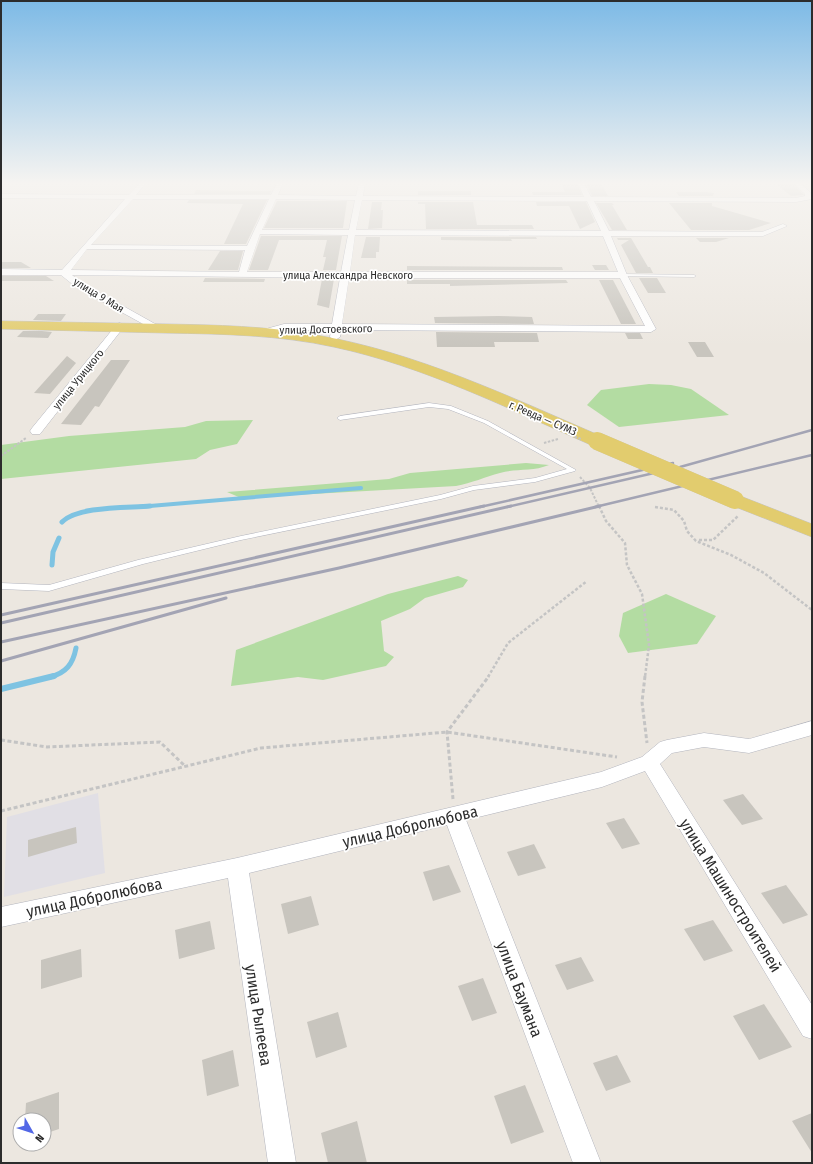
<svg xmlns="http://www.w3.org/2000/svg" width="813" height="1164" font-family="'Fira Sans Condensed',sans-serif">
	<rect width="100%" height="100%" fill="#ece7e0"/>
	<polygon fill="#e1dfe5" points="98,793 105,873 4,897 7,817"/>
	<g fill="#b3dca2">
		<polygon points="649,384 671,385 691,389 729,415 619,427 587,405 601,390"/>
		<polygon points="253,420 237,444 210,450 196,459 1,479 1,445 69,436 185,427 206,421"/>
		<path d="M 526,463 L 549,465 C 532,472 517,468 500,473 C 485,477 472,483 456,486 L 241,498 L 227,492 L 389,479 L 410,473 Z"/>
		<polygon points="458,576 468,580 463,587 425,598 410,609 381,621 384,651 394,657 386,666 323,680 298,677 231,686 236,650 388,594"/>
		<polygon points="666,594 716,616 697,644 628,653 619,636 623,613"/>
	</g>
	<g fill="none" stroke-linecap="round" stroke-linejoin="round">
		<polyline stroke="#7ec3e2" stroke-width="4" points="138,507 361,488"/>
		<g stroke="#7ec3e2" stroke-width="5">
			<path d="M 62,522 C 78,506 127,508 150,506"/>
			<polyline points="52,565 53,552 59,538"/>
			<path d="M 50,677 C 66,673 73,664 76,648"/>
		</g>
		<polyline stroke="#7ec3e2" stroke-width="6" points="1,689 54,676"/>
	</g>
	<g fill="#c8c5be">
		<polygon points="561,183 577,183 582,195 533,195 532,192 565,192"/>
		<polygon points="586,183 601,183 608,196 592,196"/>
		<polygon points="775,183 792,183 804,195 791,196"/>
		<polygon points="196,190 239,191 271,191 270,194 194,194"/>
		<rect x="418" y="191" width="53" height="4"/>
		<polygon points="676,192 705,192 714,193 713,196 679,196"/>
		<polygon points="189,200 267,200 246,244 224,244 243,204 187,203"/>
		<polygon points="277,201 347,201 343,228 264,228"/>
		<polygon points="372,202 382,202 381,210 383,210 382,228 368,229"/>
		<polygon points="418,202 473,202 477,225 532,225 534,229 426,229 425,204 418,204"/>
		<polygon points="536,202 586,202 595,222 580,229 569,206 537,206"/>
		<polygon points="596,203 612,203 614,205 612,205 627,230 612,230"/>
		<polygon points="669,203 712,203 712,206 771,223 749,230 691,230"/>
		<polygon points="261,236 342,236 336,270 323,270 326,257 323,257 327,240 279,240 268,270 249,270"/>
		<polygon points="366,237 380,237 379,252 376,252 376,258 361,258"/>
		<polygon points="441,237 536,237 537,239 511,239 512,241 441,240"/>
		<polygon points="617,238 631,238 648,267 650,267 653,273 636,273 621,245 629,240 618,240"/>
		<polygon points="696,238 729,238 716,242 700,242"/>
		<polygon points="220,251 243,251 238,270 208,270"/>
		<polygon points="1,262 21,262 31,268 1,268"/>
		<polygon points="592,265 606,265 609,270 595,270"/>
		<polygon points="407,266 562,267 563,270 407,270"/>
		<polygon points="1,276 46,276 54,281 1,281"/>
		<polygon points="205,278 265,279 264,282 203,282"/>
		<polygon points="639,278 657,278 666,293 648,293"/>
		<polygon points="322,279 334,279 329,308 317,305"/>
		<polygon points="407,280 566,280 568,283 450,286 450,284 407,284"/>
		<polygon points="599,280 613,280 636,324 621,324"/>
		<polygon points="38,314 66,314 61,321 33,320"/>
		<polygon points="498,316 532,317 534,324 435,323 434,317"/>
		<polygon points="23,331 42,331 52,332 48,338 17,337"/>
		<polygon points="436,332 537,333 539,342 494,342 495,347 437,347"/>
		<polygon points="625,333 640,333 643,339 628,339"/>
		<polygon points="688,342 705,342 714,357 697,357"/>
		<polygon points="67,356 76,363 50,394 34,393"/>
		<polygon points="111,360 130,360 99,407 95,406 81,425 61,424"/>
		<polygon points="743,794 763,819 742,825 723,800"/>
		<polygon points="624,818 640,844 622,849 606,823"/>
		<polygon points="76,827 77,843 28,857 28,840"/>
		<polygon points="534,844 546,868 518,876 507,852"/>
		<polygon points="449,865 461,892 433,901 423,872"/>
		<polygon points="786,885 808,915 783,924 761,893"/>
		<polygon points="311,896 319,925 288,934 281,904"/>
		<polygon points="713,920 733,951 704,961 684,929"/>
		<polygon points="210,921 215,949 179,959 175,930"/>
		<polygon points="81,949 82,977 41,989 41,960"/>
		<polygon points="581,957 594,981 567,990 555,965"/>
		<polygon points="483,978 497,1013 472,1021 458,986"/>
		<polygon points="764,1004 792,1047 759,1060 733,1016"/>
		<polygon points="338,1012 347,1047 316,1058 307,1022"/>
		<polygon points="233,1050 239,1086 207,1096 202,1060"/>
		<polygon points="617,1055 631,1082 606,1091 593,1063"/>
		<polygon points="525,1085 544,1132 511,1144 494,1096"/>
		<polygon points="59,1092 59,1129 44,1134 44,1120 25,1120 26,1103"/>
		<polygon points="812,1113 812,1153 792,1121"/>
		<polygon points="357,1121 367,1163 328,1163 321,1133"/>
	</g>
	<g fill="none" stroke-linecap="round" stroke-linejoin="round">
		<g stroke="#b3b5be" stroke-width="1">
			<g id="lane">
				<polygon points="623,274 694,275 696,276 694,277 621,276 621,275"/>
				<polygon points="429,403 451,406 488,421 576,470 575,471 535,482 474,490 441,499 241,540 143,564 49,591 1,589 1,583 49,585 138,560 241,536 440,495 473,486 535,478 567,469 484,423 448,409 429,407 340,420 337,418 340,416"/>
			</g>
		</g>
		<g stroke="#b3b5be" stroke-width="1">
			<g id="street">
				<path d="M 140,183 L 146,183 L 136,195 L 271,195 L 277,183 L 283,183 L 278,195 L 356,196 L 359,183 L 365,183 L 363,196 L 584,197 L 578,183 L 584,183 L 591,197 L 796,198 L 805,196 L 805,194 L 793,183 L 800,183 L 810,192 L 812,199 L 796,202 L 594,201 L 609,231 L 762,232 L 783,224 L 787,226 L 763,236 L 611,236 L 627,275 L 656,329 L 651,332 L 341,330 L 340,337 L 335,340 L 330,337 L 331,330 L 284,330 L 265,335 L 262,334 L 260,332 L 262,330 L 284,324 L 332,324 L 340,278 L 72,275 L 82,283 L 157,325 L 159,327 L 154,330 L 76,287 L 61,275 L 1,275 L 1,269 L 62,270 L 125,199 L 1,198 L 1,194 L 129,195 ZM 133,199 L 269,199 L 247,246 L 91,245 ZM 276,199 L 355,200 L 349,230 L 262,230 ZM 362,200 L 587,201 L 601,231 L 356,230 ZM 260,234 L 348,235 L 341,272 L 247,272 ZM 355,235 L 603,236 L 618,272 L 350,272 ZM 87,249 L 245,250 L 239,272 L 71,270 ZM 349,278 L 620,278 L 645,326 L 342,324 Z"/>
				<polygon points="120,323 125,326 123,328 40,434 32,434 30,431 32,428 117,324"/>
				<polygon points="812,721 812,735 749,753 704,747 672,753 660,764 812,1005 812,1039 803,1036 645,771 602,787 466,820 601,1163 573,1163 447,825 249,873 296,1163 268,1163 228,878 1,927 1,907 237,858 601,772 642,757 660,742 667,740 704,733 749,739"/>
			</g>
		</g>
		<g stroke="#c4c4c4" stroke-width="1">
			<g id="primary">
				<path d="M 1,321 C 56,322 111,323 166,324 C 217,325 266,326 316,335 C 416,352 510,397 603,437 L 606,441 L 603,445 L 597,446 L 591,445 C 507,408 423,366 334,347 C 279,335 223,334 166,333 C 111,332 56,330 1,329 Z"/>
				<polygon points="735,494 812,524 812,537 728,504 725,500 728,496"/>
			</g>
		</g>
		<g stroke="#c4c4c4" stroke-width="2" stroke-dasharray="2.5 1.5" stroke-linecap="butt">
			<polyline points="544,443 558,439"/>
			<polyline points="1,456 26,438"/>
			<polyline points="580,477 590,488 599,507"/>
		</g>
		<g stroke="#c4c4c4" stroke-width="2.5" stroke-dasharray="3 2" stroke-linecap="butt">
			<polyline points="599,506 606,521 625,543 627,565 642,594 649,645 645,677"/>
			<polyline points="655,507 674,510 684,521 687,531 696,541 731,555 764,573 812,610"/>
			<polyline points="699,540 713,540 738,516"/>
			<polyline points="488,677 508,643 587,581"/>
		</g>
		<g stroke="#c4c4c4" stroke-width="3" stroke-dasharray="4 2.5" stroke-linecap="butt">
			<polyline points="645,676 642,702 647,743"/>
			<polyline points="1,740 47,747 160,742 185,766"/>
			<polyline points="453,799 447,732 489,676"/>
			<polyline points="1,811 261,748 447,732 617,757"/>
		</g>
		<use href="#lane" fill="#fff" fill-rule="evenodd"/>
		<use href="#street" fill="#fff" fill-rule="evenodd"/>
		<use href="#primary" fill="#e2cc6e" fill-rule="evenodd"/>
		<g stroke="#a3a4b4" stroke-width="2.5">
			<polyline points="480,507 673,463"/>
			<polyline points="507,507 680,467 812,430"/>
			<polyline points="595,507 812,455"/>
		</g>
		<g stroke="#a3a4b4" stroke-width="3">
			<polyline points="1,615 484,506"/>
			<polyline points="1,623 511,506"/>
			<polyline points="1,642 339,568 600,506"/>
			<polyline points="1,661 226,598"/>
		</g>
		<g stroke="#c4c4c4" stroke-width="18" stroke-linecap="butt">
			<polyline id="primary-bridge" points="597,441 735,500"/>
		</g>
		<polyline stroke="#c4c4c4" stroke-width="2" stroke-dasharray="2.5 1.5" stroke-linecap="butt" points="571,435 581,439"/>
		<use href="#primary-bridge" stroke="#e2cc6e" stroke-width="18"/>
	</g>
	<linearGradient id="sky" x2="0" y2="1"><stop stop-color="#7dbae6"/><stop offset="0.53" stop-color="#f6f4f1"/><stop offset="1" stop-color="#f6f4f1" stop-opacity="0"/></linearGradient>
	<rect width="813" height="346" fill="url(#sky)"/>
	<g text-anchor="middle" stroke-width="3.5" stroke-linejoin="round" paint-order="stroke">
		<g font-size="11" fill="#2c2c2c" stroke="#fff">
			<text x="348" y="279">улица Александра Невского</text>
			<text transform="translate(99 295) rotate(31)" y="4">улица 9 Мая</text>
			<text transform="translate(326 329) rotate(-1)" y="4">улица Достоевского</text>
			<text transform="translate(78 379) rotate(-51)" y="4">улица Урицкого</text>
			<text transform="translate(543 418) rotate(23)" y="4">г. Ревда — СУМЗ</text>
		</g>
		<g font-size="16" fill="#2c2c2c" stroke="#fff">
			<text transform="translate(410 826) rotate(-13)" y="6">улица Добролюбова</text>
			<text transform="translate(731 895) rotate(58)" y="6">улица Машиностроителей</text>
			<text transform="translate(94 897) rotate(-12)" y="6">улица Добролюбова</text>
			<text transform="translate(520 989) rotate(69)" y="6">улица Баумана</text>
			<text transform="translate(259 1015) rotate(81)" y="6">улица Рылеева</text>
		</g>
	</g>
	<rect width="813" height="1164" fill="none" stroke="#2c2c2c" stroke-width="4"/>
	<g transform="translate(32 1132) rotate(129)"><circle r="19" fill="#ffffff" stroke="#ababab"/>
	<path d="M0-3L7 15L0 10L-7 15Z" fill="#5267e6"/>
	<text y="-6" font-size="11" font-weight="bold" text-anchor="middle" fill="#2c2c2c">N</text>
	</g>
</svg>
